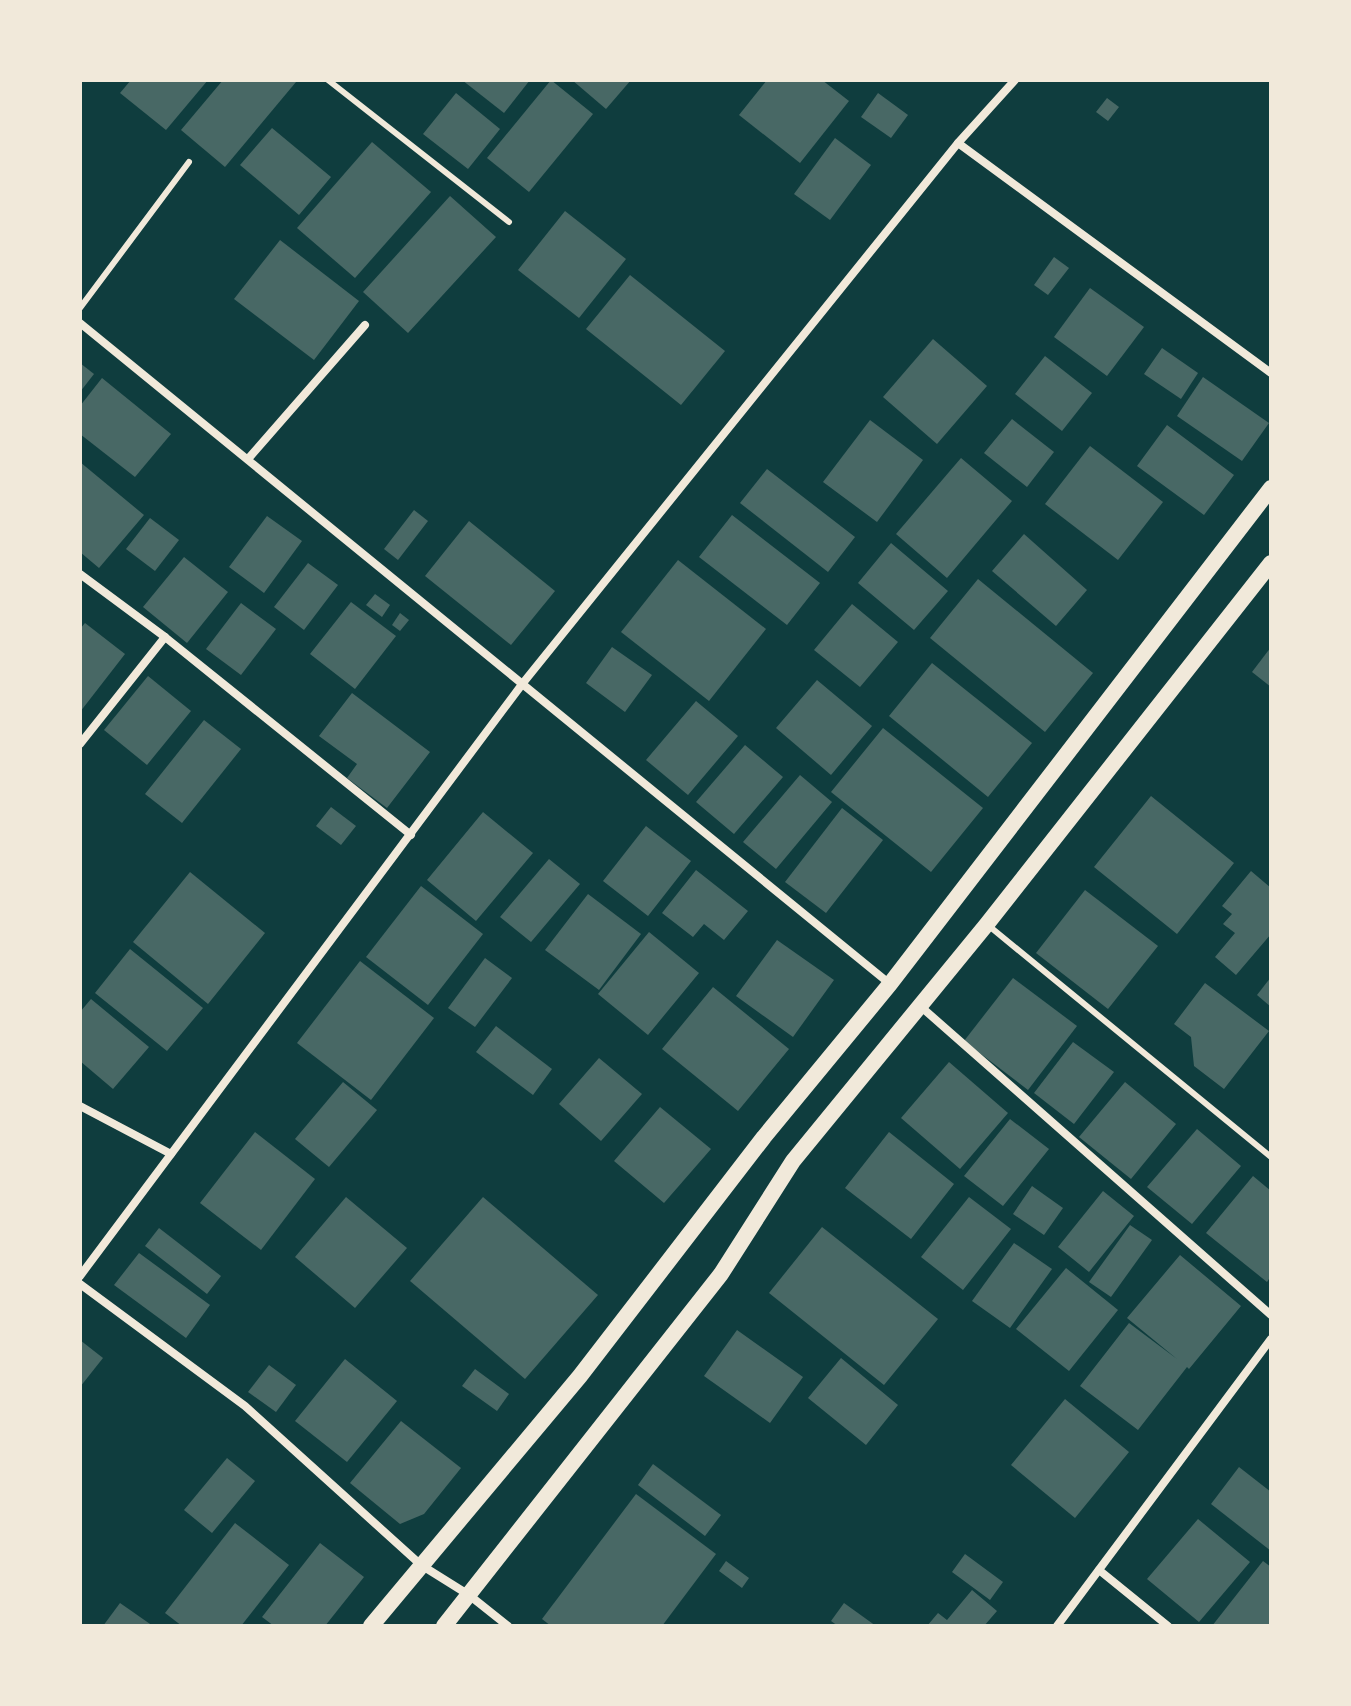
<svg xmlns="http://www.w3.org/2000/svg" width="1351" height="1706" font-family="'Noto Sans',sans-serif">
	<rect width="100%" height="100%" fill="#0f3d3e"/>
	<g fill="#486865">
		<polygon points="131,80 208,80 166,130 120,93"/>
		<polygon points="223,80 294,80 296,82 225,167 181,130"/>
		<polygon points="462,80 530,80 504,113"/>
		<polygon points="551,80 593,114 529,192 487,158"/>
		<polygon points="572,80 631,80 606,109"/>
		<polygon points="767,80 822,80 849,101 800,163 739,115"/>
		<polygon points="456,93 500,129 468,169 423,134"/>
		<polygon points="878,93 908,115 891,138 861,117"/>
		<polygon points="1107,98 1119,107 1108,121 1096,112"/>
		<polygon points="272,128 331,177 299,215 240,165"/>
		<polygon points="835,138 871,165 830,220 794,194"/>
		<polygon points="372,142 431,192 355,278 297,228"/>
		<polygon points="450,196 496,237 408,333 363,292"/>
		<polygon points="565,211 626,259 579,318 518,270"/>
		<polygon points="280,240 359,301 314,360 234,299"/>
		<polygon points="1054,257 1069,268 1048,295 1034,285"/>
		<polygon points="630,275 725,351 681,405 586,329"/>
		<polygon points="1090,288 1144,327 1107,376 1054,337"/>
		<polygon points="933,339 987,386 937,444 883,397"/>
		<polygon points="1162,348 1198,373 1181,399 1144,374"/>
		<polygon points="1045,356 1092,393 1062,431 1015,394"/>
		<polygon points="80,363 94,374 80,392"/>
		<polygon points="1203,377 1269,423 1242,461 1177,416"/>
		<polygon points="102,378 171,434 135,477 80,434 80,406"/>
		<polygon points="1012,419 1054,452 1027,487 984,453"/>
		<polygon points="870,420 923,460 877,522 823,482"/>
		<polygon points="1167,425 1234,475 1204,515 1137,466"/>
		<polygon points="1090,446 1163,502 1118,560 1045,504"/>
		<polygon points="961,458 1012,501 947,578 896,534"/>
		<polygon points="80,462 144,515 99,568 80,552"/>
		<polygon points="767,469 855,537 828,572 740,503"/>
		<polygon points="414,510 428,521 398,560 384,549"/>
		<polygon points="732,515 820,583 787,625 699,557"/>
		<polygon points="267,516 302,541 264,593 229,567"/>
		<polygon points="150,518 179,540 155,571 126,549"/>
		<polygon points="469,521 555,591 511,645 425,576"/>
		<polygon points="1024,534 1087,590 1056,626 992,571"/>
		<polygon points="891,543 948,591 914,630 858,583"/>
		<polygon points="184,557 228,592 187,643 143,607"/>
		<polygon points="678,560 766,629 709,701 621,632"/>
		<polygon points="308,563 338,585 304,630 274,607"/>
		<polygon points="978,579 1093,673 1045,732 930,638"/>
		<polygon points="375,594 390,605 382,617 366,605"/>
		<polygon points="351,602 396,636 355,689 310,654"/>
		<polygon points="241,603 276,629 241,675 206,649"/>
		<polygon points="852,604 898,642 860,687 814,650"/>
		<polygon points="400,613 409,620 400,631 392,625"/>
		<polygon points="85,623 125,654 80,712 80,629"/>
		<polygon points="612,647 652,675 625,712 586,683"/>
		<polygon points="1271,647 1271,687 1252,672"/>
		<polygon points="932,663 1032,743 988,797 889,716"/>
		<polygon points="148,676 191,711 147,765 104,730"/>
		<polygon points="817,680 872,726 831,775 776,728"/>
		<polygon points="352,693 430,752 387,808 347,778 357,764 319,736"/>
		<polygon points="696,701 738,736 688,795 646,760"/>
		<polygon points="204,720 241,749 182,823 145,794"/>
		<polygon points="883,728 983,808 931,872 831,792"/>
		<polygon points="745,745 783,777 734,834 696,802"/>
		<polygon points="800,775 832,802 776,869 743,842"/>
		<polygon points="1151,796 1234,863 1177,934 1094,867"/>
		<polygon points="331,807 356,826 341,845 316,826"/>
		<polygon points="842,808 883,840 826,913 785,882"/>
		<polygon points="483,812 533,853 476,921 427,880"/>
		<polygon points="646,826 691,861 648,916 603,881"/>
		<polygon points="549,859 580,884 531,942 500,917"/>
		<polygon points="696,870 748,911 724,940 704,924 693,937 662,913"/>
		<polygon points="1251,871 1271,888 1271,934 1236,975 1215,957 1235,933 1223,924 1232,914 1222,906"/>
		<polygon points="190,872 265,933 208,1004 133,942"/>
		<polygon points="421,886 483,934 428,1005 366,957"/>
		<polygon points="1085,890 1158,946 1108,1009 1036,953"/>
		<polygon points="588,894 641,934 599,990 545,950"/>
		<polygon points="649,932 699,973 648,1035 598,994"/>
		<polygon points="777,940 834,980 793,1037 736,996"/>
		<polygon points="130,949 203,1008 167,1051 95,993"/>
		<polygon points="485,958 512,978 475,1027 448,1008"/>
		<polygon points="360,961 434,1018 371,1100 297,1043"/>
		<polygon points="1271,977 1271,1007 1257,995"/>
		<polygon points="1013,978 1077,1026 1028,1090 964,1041"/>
		<polygon points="1205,983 1269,1031 1224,1089 1194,1066 1191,1037 1174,1024"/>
		<polygon points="713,987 789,1049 738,1111 662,1049"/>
		<polygon points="91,999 149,1047 113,1089 80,1061 80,1012"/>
		<polygon points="496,1026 552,1069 533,1095 476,1052"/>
		<polygon points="1073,1042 1114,1072 1074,1124 1034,1093"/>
		<polygon points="599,1058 642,1094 601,1141 559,1104"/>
		<polygon points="949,1062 1008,1113 960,1169 901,1118"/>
		<polygon points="343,1082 377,1110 329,1167 295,1139"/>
		<polygon points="1125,1082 1176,1124 1131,1179 1079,1137"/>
		<polygon points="660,1107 711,1149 664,1203 614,1161"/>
		<polygon points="1010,1119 1049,1149 1003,1206 964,1176"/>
		<polygon points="1197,1129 1241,1166 1192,1224 1147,1187"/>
		<polygon points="255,1132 315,1179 261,1250 200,1203"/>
		<polygon points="889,1132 954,1184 911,1239 845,1188"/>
		<polygon points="1253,1176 1271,1191 1271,1276 1267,1282 1206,1233"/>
		<polygon points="1032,1186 1063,1208 1044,1235 1013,1214"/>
		<polygon points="1103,1191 1134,1216 1089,1272 1058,1247"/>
		<polygon points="346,1197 407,1248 355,1308 295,1257"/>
		<polygon points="483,1197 598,1295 525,1379 410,1281"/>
		<polygon points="969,1197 1011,1229 963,1290 921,1257"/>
		<polygon points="1130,1225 1152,1240 1111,1297 1089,1282"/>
		<polygon points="822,1227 938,1319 884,1385 769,1293"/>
		<polygon points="159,1228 221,1276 207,1294 145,1246"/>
		<polygon points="1014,1243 1052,1269 1010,1328 972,1301"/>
		<polygon points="139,1253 210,1305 186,1338 114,1285"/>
		<polygon points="1180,1255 1241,1306 1189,1369 1187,1367 1138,1430 1080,1386 1129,1323 1177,1359 1127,1318"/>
		<polygon points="1066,1268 1118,1310 1069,1371 1016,1329"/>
		<polygon points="737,1330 803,1377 770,1423 704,1376"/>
		<polygon points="80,1340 103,1358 80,1387"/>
		<polygon points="841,1358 898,1405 866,1445 808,1398"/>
		<polygon points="345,1359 397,1401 347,1462 295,1421"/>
		<polygon points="269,1365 296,1385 276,1412 248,1392"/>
		<polygon points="475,1369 509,1394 497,1411 462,1386"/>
		<polygon points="1065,1399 1129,1452 1075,1518 1011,1465"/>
		<polygon points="401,1421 461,1468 424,1514 400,1524 350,1483"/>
		<polygon points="227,1458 255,1481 212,1533 184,1510"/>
		<polygon points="653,1464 721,1515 705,1536 638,1485"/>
		<polygon points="1239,1467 1271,1492 1271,1551 1211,1504"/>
		<polygon points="636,1494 716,1554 662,1626 551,1626 542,1619"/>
		<polygon points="1198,1519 1250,1562 1199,1622 1147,1579"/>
		<polygon points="235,1523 289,1565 241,1626 182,1626 165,1613"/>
		<polygon points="320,1543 364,1577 325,1626 274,1626 262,1617"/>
		<polygon points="965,1554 1003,1582 990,1600 952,1572"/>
		<polygon points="726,1561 749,1578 742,1588 719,1571"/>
		<polygon points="1263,1561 1271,1567 1271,1626 1212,1626"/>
		<polygon points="972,1590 997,1611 984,1626 927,1626 938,1613 947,1620"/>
		<polygon points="120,1603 153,1626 103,1626"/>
		<polygon points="844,1603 876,1626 838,1626 831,1621"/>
	</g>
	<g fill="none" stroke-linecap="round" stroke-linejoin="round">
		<g stroke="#f1e9da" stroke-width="6">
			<polyline points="328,80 509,222"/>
			<polyline points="80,308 189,162"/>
			<polyline points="989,926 1271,1157"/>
		</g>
		<g stroke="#f1e9da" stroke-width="8">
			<polyline points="958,143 1271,373"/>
			<polyline points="80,323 890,984"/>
			<polyline points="248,459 365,325"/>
			<polyline points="80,574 165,637 411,835"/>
			<polyline points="80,744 165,637"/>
			<polyline points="919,1005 1271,1315"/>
			<polyline points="80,1106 171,1154"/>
			<polyline points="80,1276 523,683 958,143 1015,80"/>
			<polyline points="80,1284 245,1406 421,1565 469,1595 508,1626"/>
			<polyline points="1099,1570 1168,1626"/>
			<polyline points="1057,1626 1271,1339"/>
		</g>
		<g stroke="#f1e9da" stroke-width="16">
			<polyline points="371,1626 580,1376 764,1137 890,984 1271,488"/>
			<polyline points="444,1626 721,1274 793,1161 987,924 1271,563"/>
		</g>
	</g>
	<rect width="1351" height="1706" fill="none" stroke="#f1e9da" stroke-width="164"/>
</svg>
